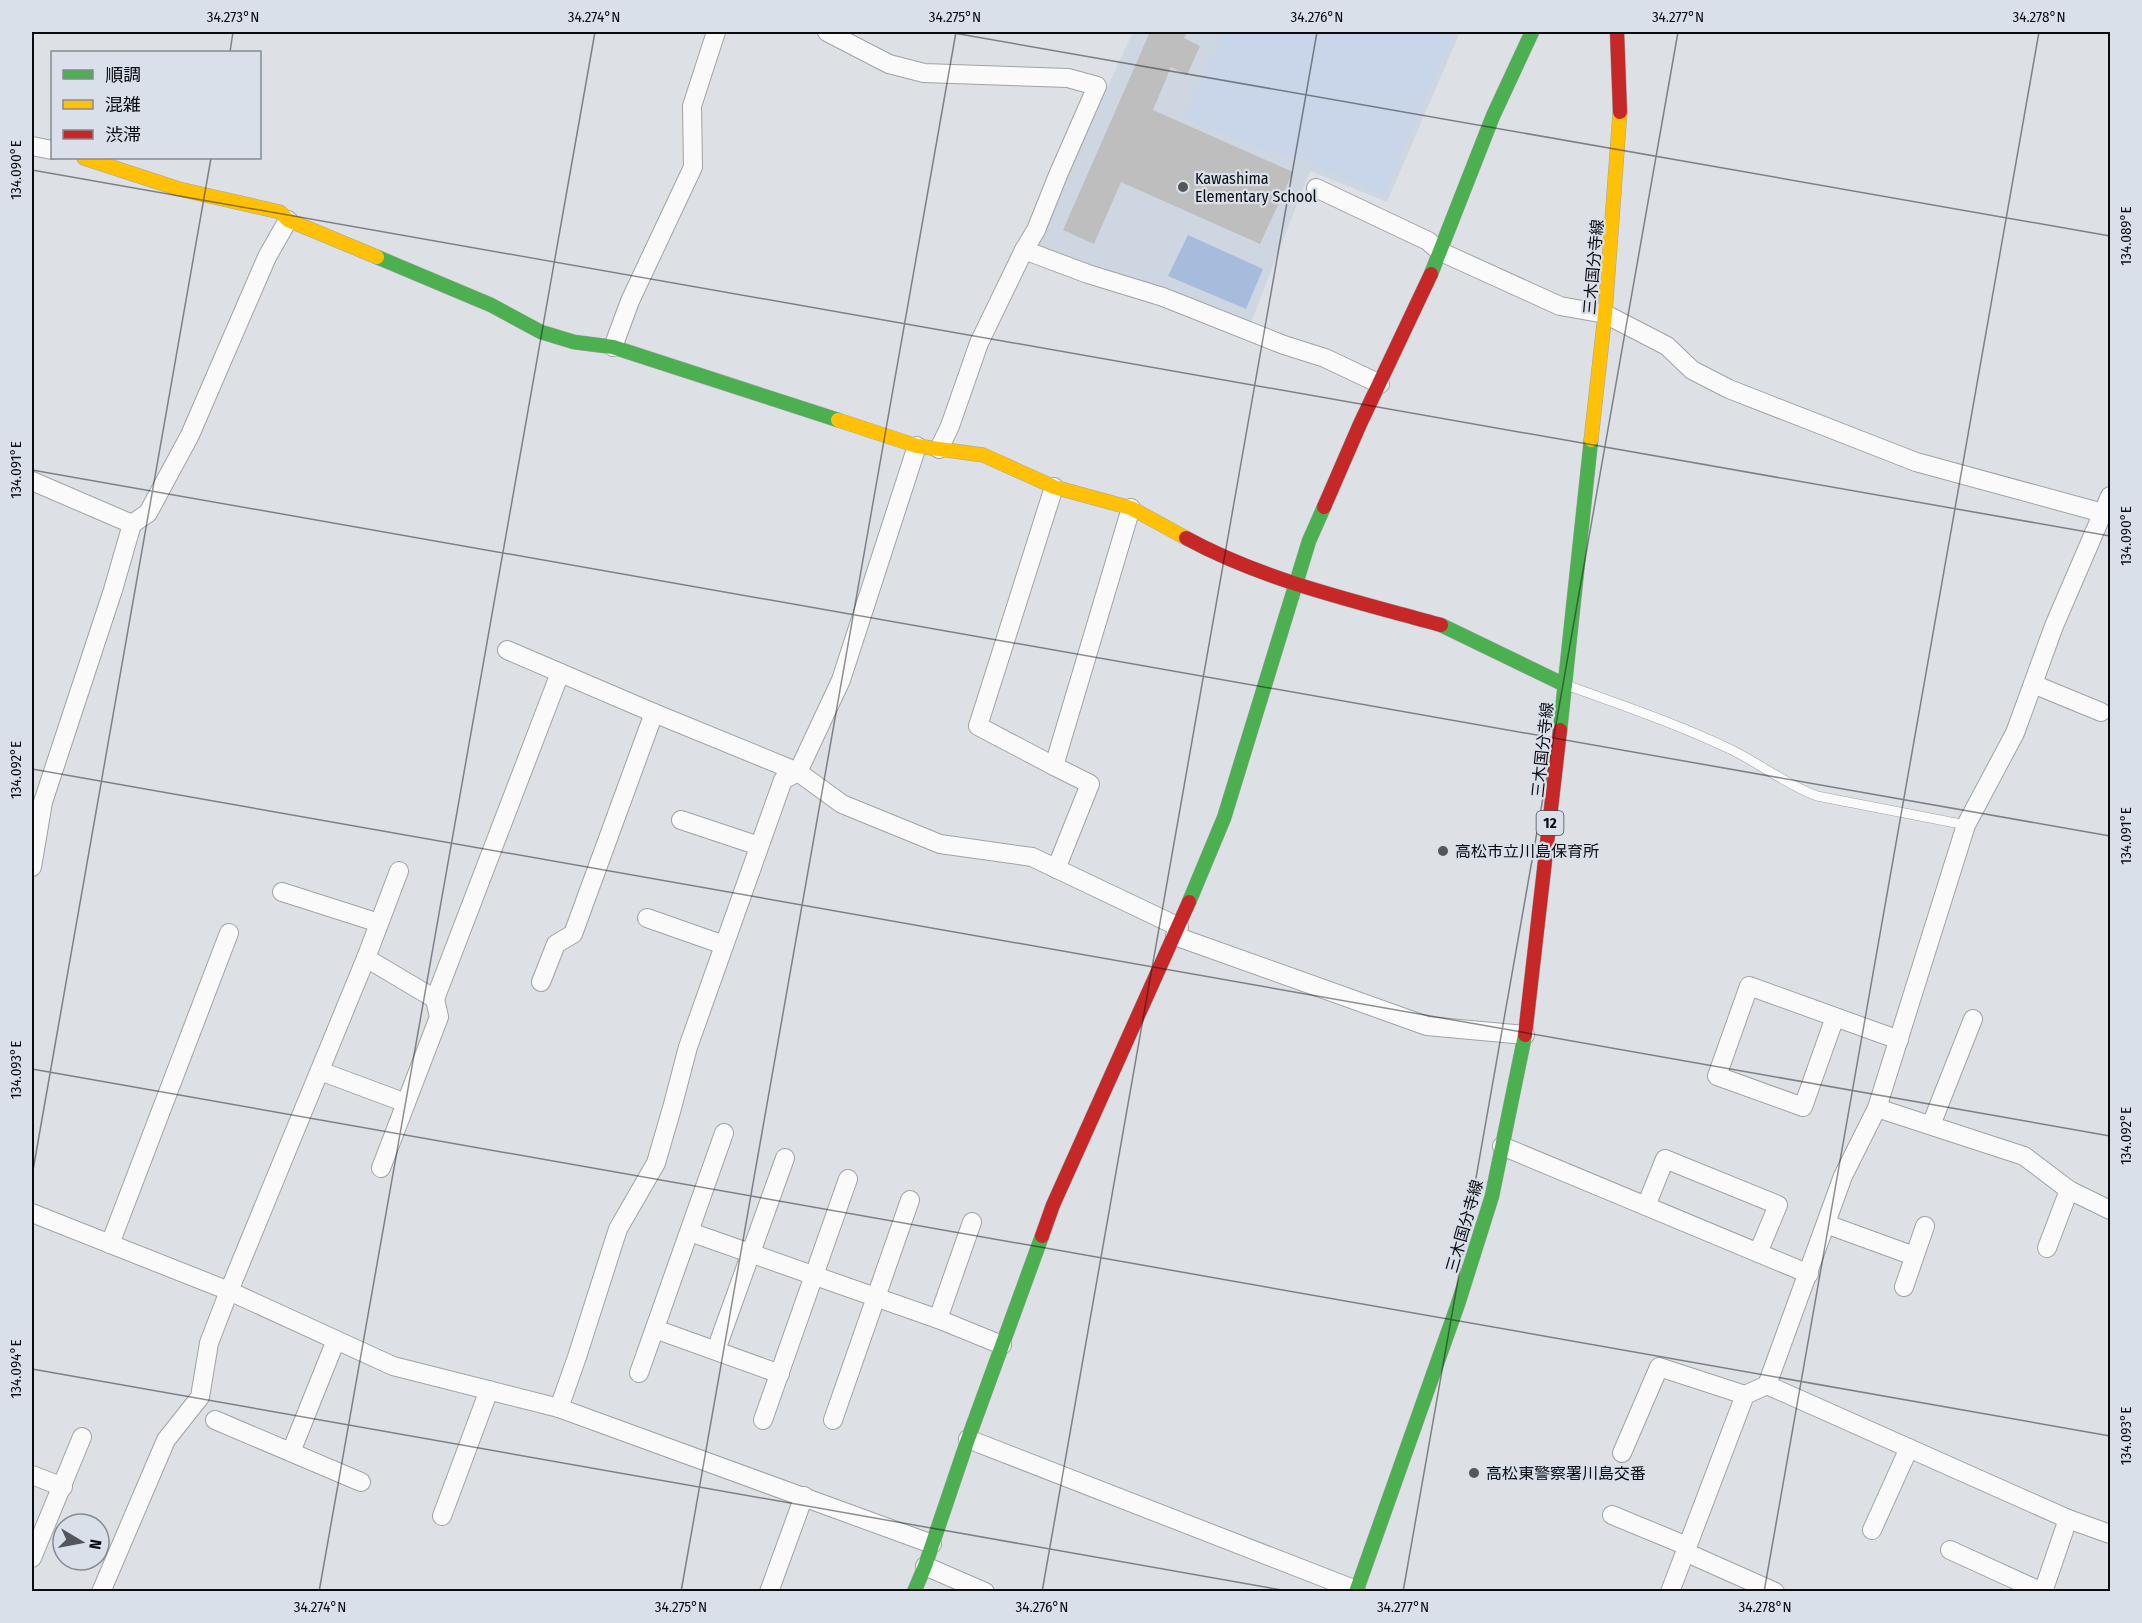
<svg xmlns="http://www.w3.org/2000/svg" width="2142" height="1623" font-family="'Fira Sans Condensed','Noto Sans JP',sans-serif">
	<rect width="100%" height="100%" fill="#dde1e6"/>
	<polygon fill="#ced6e1" points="1133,32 1460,32 1387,202 1310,171 1250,325 1032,250"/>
	<polygon fill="#c9d5e8" points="1223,32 1454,32 1383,196 1306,161 1255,147 1183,117"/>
	<polygon fill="#a7bbdc" points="1188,235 1263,269 1246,309 1168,276"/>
	<polygon fill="#bebebe" points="1150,32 1187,32 1184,38 1200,46 1187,75 1171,67 1153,110 1293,172 1260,244 1121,182 1094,244 1063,230"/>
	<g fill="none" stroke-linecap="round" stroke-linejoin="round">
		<g stroke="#9fa3a7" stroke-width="10">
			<path id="lane" d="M 1569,686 C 1624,706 1680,725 1732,750 C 1762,765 1787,785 1817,796 L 1966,825"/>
		</g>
		<g stroke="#9fa3a7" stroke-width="20">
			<g id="street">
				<polyline points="827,32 889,64 924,73 1068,78 1097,86 1058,175 1036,230 1024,250 979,343 950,426 939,449"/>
				<polyline points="32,146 52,150"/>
				<polyline points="1316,188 1428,241 1439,251 1560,306 1605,314 1667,346 1692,370 1729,389 1916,462 2110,515"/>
				<polyline points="1024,250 1088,274 1163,297 1284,345 1325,358 1380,384"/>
				<polyline points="613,347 630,301 693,167 692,106 716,32"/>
				<polyline points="32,481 132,524"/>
				<polyline points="507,650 654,713 798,772 842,804 940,844 1032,857 1179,927"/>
				<polyline points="2033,684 2101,712"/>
				<polyline points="1054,766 978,726 1054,487"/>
				<polyline points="681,820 759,846"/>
				<polyline points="32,867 43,802 113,590 132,524 148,513 190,435 267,257 288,220"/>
				<polyline points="1056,869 1090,784 1054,766 1131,508"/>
				<polyline points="282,892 379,923"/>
				<polyline points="647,918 724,945"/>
				<polyline points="1175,936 1427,1026 1525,1035"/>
				<polyline points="366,958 399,871"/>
				<polyline points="541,982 556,944 573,934 654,713"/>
				<polyline points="1835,1017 1803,1107 1717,1076 1749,986 1899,1040"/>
				<polyline points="320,1071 406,1103"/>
				<polyline points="1877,1108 2024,1156 2069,1190 2110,1210"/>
				<polyline points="1931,1125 1973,1019"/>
				<polyline points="1502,1146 1809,1274"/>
				<polyline points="381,1168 439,1017 435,999"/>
				<polyline points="1646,1206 1665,1159 1778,1205 1758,1253"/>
				<polyline points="32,1213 229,1291 393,1366 559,1408 932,1544"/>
				<polyline points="1826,1224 1914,1256"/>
				<polyline points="690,1232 938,1319 1002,1345"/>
				<polyline points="110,1244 229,933"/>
				<polyline points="2047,1248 2069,1190"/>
				<polyline points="1904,1287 1925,1226"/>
				<polyline points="938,1319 972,1222"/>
				<polyline points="655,1329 780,1374"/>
				<polyline points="716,1350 785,1158"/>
				<polyline points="639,1373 724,1133"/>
				<polyline points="1767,1385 2068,1519 2110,1534"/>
				<polyline points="559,1408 577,1357 618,1229 656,1163 672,1108 688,1047 783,780 798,772 841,680 917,446"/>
				<polyline points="215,1420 361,1482"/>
				<polyline points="763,1420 848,1179"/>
				<polyline points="833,1420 910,1200"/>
				<polyline points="968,1439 1356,1590"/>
				<polyline points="291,1452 336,1340"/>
				<polyline points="1622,1453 1659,1367 1745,1395"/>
				<polyline points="32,1475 63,1487"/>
				<polyline points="1612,1515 1687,1546"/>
				<polyline points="442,1516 489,1390"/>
				<polyline points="1872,1530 1909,1448"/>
				<polyline points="1950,1550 2042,1592"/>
				<polyline points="1685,1552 1775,1592"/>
				<polyline points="32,1558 82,1437"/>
				<polyline points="925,1566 985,1592"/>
				<polyline points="101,1592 166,1440 200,1397 209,1343 229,1291 366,958 435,999 560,673"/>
				<polyline points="769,1592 804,1496"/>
				<polyline points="1670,1592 1745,1395 1767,1385 1843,1176 1877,1108 1966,825 2015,733 2054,626 2110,496"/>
				<polyline points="2043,1592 2068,1519"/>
			</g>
		</g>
		<g stroke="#9fa3a7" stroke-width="15">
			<g id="fast">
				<polyline points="377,257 491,305 541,332 574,342 613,347 838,420"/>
				<polyline points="1431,274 1493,116 1532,32"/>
				<polyline points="1441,625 1565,685"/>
				<polyline points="1560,730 1591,440"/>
				<polyline points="1189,902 1224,818 1309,541 1324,507"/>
				<polyline points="914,1592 925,1566 968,1439 1042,1236"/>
				<polyline points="1356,1592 1458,1304 1492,1196 1525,1035"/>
			</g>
		</g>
		<g stroke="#9fa3a7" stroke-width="15">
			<g id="slow">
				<polyline points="84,158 179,189 280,212 288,220 377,257"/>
				<polyline points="838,420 917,446 983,455 1054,487 1131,508 1186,538"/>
				<polyline points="1591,440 1605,314 1620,112"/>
			</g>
		</g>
		<g stroke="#9fa3a7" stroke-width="15">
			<g id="jam">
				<polyline points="1617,32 1620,112"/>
				<polyline points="1324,507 1360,424 1431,274"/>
				<path d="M 1186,538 C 1265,581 1355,601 1441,625"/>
				<polyline points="1525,1035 1560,730"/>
				<polyline points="1042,1236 1053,1205 1189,902"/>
			</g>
		</g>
		<use href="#lane" stroke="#fafafb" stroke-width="9"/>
		<use href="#street" stroke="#fafafb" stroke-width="18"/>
		<use href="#fast" stroke="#4caf50" stroke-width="14"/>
		<use href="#slow" stroke="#ffc107" stroke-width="14"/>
		<use href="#jam" stroke="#c62828" stroke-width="14"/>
	</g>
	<path fill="none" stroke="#090b0f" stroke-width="1.5" stroke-opacity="0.45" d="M 948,32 L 2110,236M 230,52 L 233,32M 32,170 L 2110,536M 32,470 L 2110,836M 32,769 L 2110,1136M 32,1069 L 2110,1436M 32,1176 L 211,158M 32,1369 L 1293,1592M 319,1592 L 595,32M 681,1592 L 956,32M 1042,1592 L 1317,32M 1403,1592 L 1678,32M 1764,1592 L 2039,32"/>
	<g fill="#53565a" stroke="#d9e0ea" stroke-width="2">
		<circle cx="1183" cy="187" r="6"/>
		<circle cx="1443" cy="851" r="6"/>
		<circle cx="1474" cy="1473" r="6"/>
	</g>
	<g text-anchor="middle" stroke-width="4.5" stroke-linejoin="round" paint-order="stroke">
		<rect fill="#d9e0ea" stroke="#474b51" stroke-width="1.5" x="1536.5" y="811" width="27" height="24" rx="4.5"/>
		<g font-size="15" font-weight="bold" fill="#090b0f">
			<text x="1550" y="828">12</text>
		</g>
		<g font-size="16" fill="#090b0f" stroke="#d9e0ea" text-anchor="start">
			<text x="1195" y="184">Kawashima<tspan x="1195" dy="18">Elementary School</tspan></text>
			<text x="1455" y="857">高松市立川島保育所</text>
			<text x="1486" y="1479">高松東警察署川島交番</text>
		</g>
		<g font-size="16" fill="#090b0f" stroke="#d9e0ea">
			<text transform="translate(1593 267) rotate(-85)" y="6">三木国分寺線</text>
			<text transform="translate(1542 750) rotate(-84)" y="6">三木国分寺線</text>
			<text transform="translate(1464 1226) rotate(-74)" y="6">三木国分寺線</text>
		</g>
	</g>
	<rect width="2142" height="1623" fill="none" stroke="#d9e0ea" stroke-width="66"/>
	<rect x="51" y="51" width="210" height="108" fill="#d9e0ea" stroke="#868b92" stroke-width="1.5"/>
	<rect x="63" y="70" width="30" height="9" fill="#4caf50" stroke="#868b92" stroke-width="1.5"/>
	<text x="105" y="81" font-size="18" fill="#090b0f">順調</text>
	<rect x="63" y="100" width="30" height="9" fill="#ffc107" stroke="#868b92" stroke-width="1.5"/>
	<text x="105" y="111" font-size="18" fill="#090b0f">混雑</text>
	<rect x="63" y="130" width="30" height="9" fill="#c62828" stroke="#868b92" stroke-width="1.5"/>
	<text x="105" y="141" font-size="18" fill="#090b0f">渋滞</text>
	<g transform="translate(81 1542) rotate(100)"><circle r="28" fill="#d9e0ea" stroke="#868b92" stroke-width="1.5"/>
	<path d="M0-4.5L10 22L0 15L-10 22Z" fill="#53565a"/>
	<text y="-9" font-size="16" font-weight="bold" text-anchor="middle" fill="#090b0f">N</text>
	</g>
	<rect x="33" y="33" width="2076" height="1557" fill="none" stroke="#090b0f" stroke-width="2"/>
	<g font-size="15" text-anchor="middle" fill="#090b0f">
		<text x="233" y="22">34.273°N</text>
		<text x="594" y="22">34.274°N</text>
		<text x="955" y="22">34.275°N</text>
		<text x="1317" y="22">34.276°N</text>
		<text x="1678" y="22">34.277°N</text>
		<text x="2039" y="22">34.278°N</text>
		<text transform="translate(16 170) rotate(-90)" y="5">134.090°E</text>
		<text transform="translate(2126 236) rotate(-90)" y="5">134.089°E</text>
		<text transform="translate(16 470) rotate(-90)" y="5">134.091°E</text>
		<text transform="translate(2126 536) rotate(-90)" y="5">134.090°E</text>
		<text transform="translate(16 770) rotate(-90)" y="5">134.092°E</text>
		<text transform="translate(2126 836) rotate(-90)" y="5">134.091°E</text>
		<text transform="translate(16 1070) rotate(-90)" y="5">134.093°E</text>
		<text transform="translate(2126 1136) rotate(-90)" y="5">134.092°E</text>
		<text transform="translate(16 1369) rotate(-90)" y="5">134.094°E</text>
		<text transform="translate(2126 1436) rotate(-90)" y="5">134.093°E</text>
		<text x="320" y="1612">34.274°N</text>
		<text x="681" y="1612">34.275°N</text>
		<text x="1042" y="1612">34.276°N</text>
		<text x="1403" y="1612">34.277°N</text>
		<text x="1765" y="1612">34.278°N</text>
	</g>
</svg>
